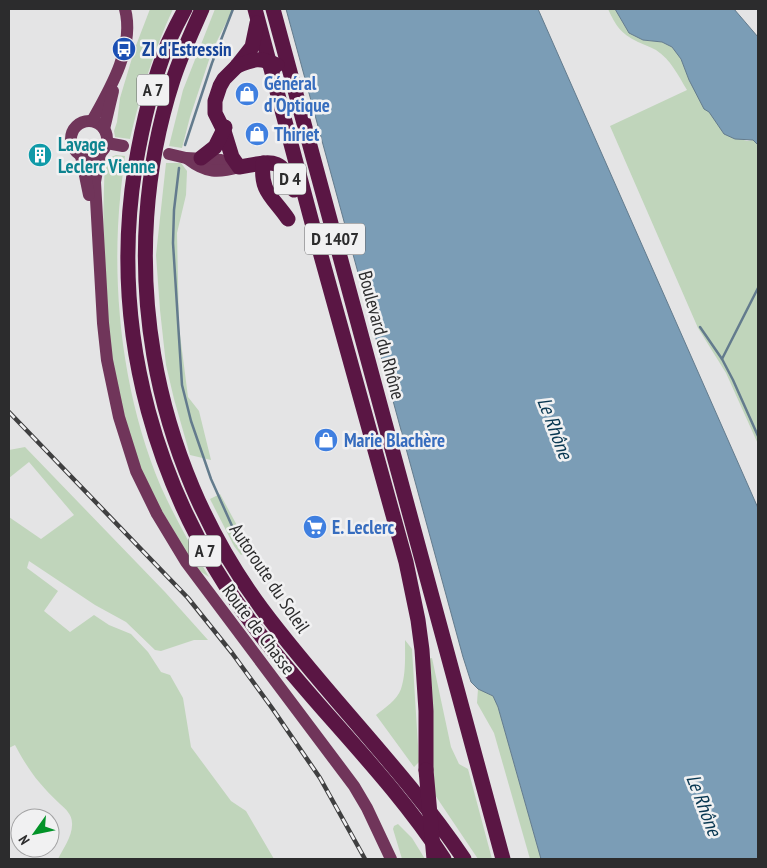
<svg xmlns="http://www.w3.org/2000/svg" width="767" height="868" font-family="'PT Sans Narrow',sans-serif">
	<rect width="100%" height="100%" fill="#e4e4e5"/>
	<g fill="#c0d5bb">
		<path d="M 150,9 L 173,9 C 154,50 140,95 130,139 L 115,137 L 114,131 L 117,122 L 120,98 L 135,48 Z"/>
		<polygon points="215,9 233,9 212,51 190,117 182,148 169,146 183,90"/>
		<path d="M 608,9 L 615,9 L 629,33 L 643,40 L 662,42 L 672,47 L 681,59 L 689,80 L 724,134 L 747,141 L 753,140 L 758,145 L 758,444 L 726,373 L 698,328 L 610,126 L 687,90 C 678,75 671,60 656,50 C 651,47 644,45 638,42 C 620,33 616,26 608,9 Z"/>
		<path d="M 116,155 L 125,156 C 122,179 119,203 118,227 C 114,314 127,406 161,487 C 175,518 192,548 209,577 C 204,574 198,570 194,565 C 185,553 179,539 171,526 C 165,516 159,507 154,497 C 103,394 100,273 105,160 Z"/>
		<polygon points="166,163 181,163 187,171 186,195 177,233 179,327 188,397 199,411 211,460 190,455 174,399 166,365 160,310 156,255"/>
		<path d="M 25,447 L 165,592 L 208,640 L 194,640 L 161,651 L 155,650 L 126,622 L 95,605 L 29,561 L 27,568 L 58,591 L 44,611 L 70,632 L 94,615 L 109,625 L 131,634 L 148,652 L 161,672 L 170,675 L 183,698 L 191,747 L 231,801 L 246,811 L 274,859 L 58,859 C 63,849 73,835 72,823 C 72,815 66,809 60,804 C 38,783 29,771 15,745 L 9,748 L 9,517 L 41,539 L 74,515 L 29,462 L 9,478 L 9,450 Z"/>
		<polygon points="220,494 247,544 248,551 241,555 234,546 210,499"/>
		<path d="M 405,640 L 412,649 L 419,762 L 414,767 L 376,715 C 385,708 397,700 401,689 C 406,674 405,656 405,640 Z"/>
		<polygon points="432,658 451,747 459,764 468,769 492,859 478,859 435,795 433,782 427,659"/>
		<polygon points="478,689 493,696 498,707 541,859 530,859 494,733 477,703"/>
		<polygon points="398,824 412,838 425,859 402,859 393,829 394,826"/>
	</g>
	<g fill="#7b9db6" stroke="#637b8d">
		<polygon points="286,9 538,9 758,508 758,859 541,859 498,707 493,696 478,689 471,682 463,657"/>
		<polygon points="615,9 734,9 758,37 758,145 753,140 735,139 724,134 709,112 704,109 689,80 681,59 672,47 662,42 643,40 629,33"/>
	</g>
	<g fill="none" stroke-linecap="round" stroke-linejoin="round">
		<g stroke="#637b8d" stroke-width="2.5">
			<polyline points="185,145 212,63 233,9"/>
			<polyline points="179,168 174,210 173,243 182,385 191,421 211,479 241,546"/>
			<polyline points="700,327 722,359 733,380 758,436"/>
			<polyline points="722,359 758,288"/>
		</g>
		<g stroke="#70355a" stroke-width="12">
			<circle cx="89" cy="139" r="18"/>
			<path d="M 92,121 C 110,89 135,47 125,9"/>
			<polyline points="104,129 113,91"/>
			<polyline points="107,143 123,146"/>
			<polyline points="100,154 95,182 103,323 107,360 119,417 136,471 157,514 186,562 354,786 367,808 391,859"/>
			<polyline points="169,154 186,158 221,160 239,167"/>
			<polyline points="81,156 89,195"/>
			<path d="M 188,159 C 206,173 218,173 239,167"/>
		</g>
		<g stroke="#5a1644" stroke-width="15">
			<path d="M 185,9 C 179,20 173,32 168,43 C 152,83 142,126 135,168 C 109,333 156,497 256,629 C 316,708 390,776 444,859"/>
			<path d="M 202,9 C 192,32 181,55 173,80 C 115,259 150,458 262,609 C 326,695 404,770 464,859"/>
			<polyline points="255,9 315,234 406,562 418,620 422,650 426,711 426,770"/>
			<polyline points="273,9 503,859"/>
			<path d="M 257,23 L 252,47 L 237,66 L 224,79 L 220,86 L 215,101 L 215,113 L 224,131 L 232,157 L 239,167 C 270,162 283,155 294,190"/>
			<path d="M 237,66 C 254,59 259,57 277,65"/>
			<polyline points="201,158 215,147 225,127"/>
			<path d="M 263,163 C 260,192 272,196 288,219"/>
		</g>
		<g stroke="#3f3f40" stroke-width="4.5">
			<polyline id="rail" points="9,412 188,598 232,653 272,708 320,778 365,859"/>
		</g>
		<use href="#rail" stroke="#f1f1f2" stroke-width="2.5" stroke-dasharray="8" stroke-linecap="butt"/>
		<polyline stroke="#5a1644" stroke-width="15" points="426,770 434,859"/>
	</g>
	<defs>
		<g id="bus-disc" transform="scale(1.25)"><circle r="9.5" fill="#1a4fb4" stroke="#f1f1f2"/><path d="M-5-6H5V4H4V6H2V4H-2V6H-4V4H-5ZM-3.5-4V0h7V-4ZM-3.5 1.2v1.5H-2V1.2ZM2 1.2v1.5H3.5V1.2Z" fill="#fff"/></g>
		<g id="shop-disc" transform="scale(1.25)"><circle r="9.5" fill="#3f7fe0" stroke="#f1f1f2"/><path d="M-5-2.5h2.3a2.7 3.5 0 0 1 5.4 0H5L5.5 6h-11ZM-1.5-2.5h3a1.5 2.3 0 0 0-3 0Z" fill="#fff"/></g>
		<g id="building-disc" transform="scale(1.25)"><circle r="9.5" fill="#0f9aa8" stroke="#f1f1f2"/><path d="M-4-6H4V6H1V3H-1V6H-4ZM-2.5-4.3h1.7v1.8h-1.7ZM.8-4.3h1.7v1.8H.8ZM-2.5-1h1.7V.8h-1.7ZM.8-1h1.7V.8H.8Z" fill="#fff"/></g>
		<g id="supermarket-disc" transform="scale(1.25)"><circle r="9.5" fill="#3f7fe0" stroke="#f1f1f2"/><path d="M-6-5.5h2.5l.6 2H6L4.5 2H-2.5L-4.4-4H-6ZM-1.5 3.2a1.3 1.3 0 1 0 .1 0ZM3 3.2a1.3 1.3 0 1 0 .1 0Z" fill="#fff"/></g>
	</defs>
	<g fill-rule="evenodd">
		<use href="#bus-disc" x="124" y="49"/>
		<use href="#shop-disc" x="247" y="94"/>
		<use href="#shop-disc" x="257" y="134"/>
		<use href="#building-disc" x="40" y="155"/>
		<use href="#shop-disc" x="326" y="440"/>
		<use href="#supermarket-disc" x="315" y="527"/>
	</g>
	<g text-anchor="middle" stroke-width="5" stroke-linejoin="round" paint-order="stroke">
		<g fill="#f1f1f2" stroke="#676768" stroke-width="1">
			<rect x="137" y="74.5" width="32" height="31" rx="4"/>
			<rect x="274" y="163.5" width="32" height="31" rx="4"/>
			<rect x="305" y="223.5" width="60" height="31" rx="4"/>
			<rect x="189" y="535.5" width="32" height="31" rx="4"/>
		</g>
		<g font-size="18" font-weight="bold" fill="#2c2c2d">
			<text x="153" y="96">A 7</text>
			<text x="290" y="185">D 4</text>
			<text x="335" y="245">D 1407</text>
			<text x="205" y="557">A 7</text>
		</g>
		<g font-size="19" font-weight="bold" fill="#164399" stroke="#f1f1f2" text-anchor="start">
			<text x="142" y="56">ZI d'Estressin</text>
		</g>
		<g font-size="19" font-weight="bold" fill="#366cbe" stroke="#f1f1f2" text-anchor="start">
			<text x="264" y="90">Général<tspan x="264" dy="22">d'Optique</tspan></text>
			<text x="274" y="141">Thiriet</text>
			<text x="344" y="447">Marie Blachère</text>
			<text x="332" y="534">E. Leclerc</text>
		</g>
		<g font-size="19" font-weight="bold" fill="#0d838f" stroke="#f1f1f2" text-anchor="start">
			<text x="58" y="151">Lavage<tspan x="58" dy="22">Leclerc Vienne</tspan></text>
		</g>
		<g font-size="19" fill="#2c2c2d" stroke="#f1f1f2">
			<text transform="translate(382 335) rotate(75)" y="7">Boulevard du Rhône</text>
			<text transform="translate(270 578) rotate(56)" y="7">Autoroute du Soleil</text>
			<text transform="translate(259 629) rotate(53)" y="7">Route de Chasse</text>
		</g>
		<g font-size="20" font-style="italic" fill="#083751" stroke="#f1f1f2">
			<text transform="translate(555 428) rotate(69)" y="7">Le Rhône</text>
			<text transform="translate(704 805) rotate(69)" y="7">Le Rhône</text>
		</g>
	</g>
	<rect width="767" height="868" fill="none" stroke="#2c2c2d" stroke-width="20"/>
	<g transform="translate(35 833) rotate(237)"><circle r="24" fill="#f1f1f2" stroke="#a2a2a3"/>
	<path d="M0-4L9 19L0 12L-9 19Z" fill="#039328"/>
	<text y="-8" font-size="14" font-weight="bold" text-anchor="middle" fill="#2c2c2d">N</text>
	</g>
</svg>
